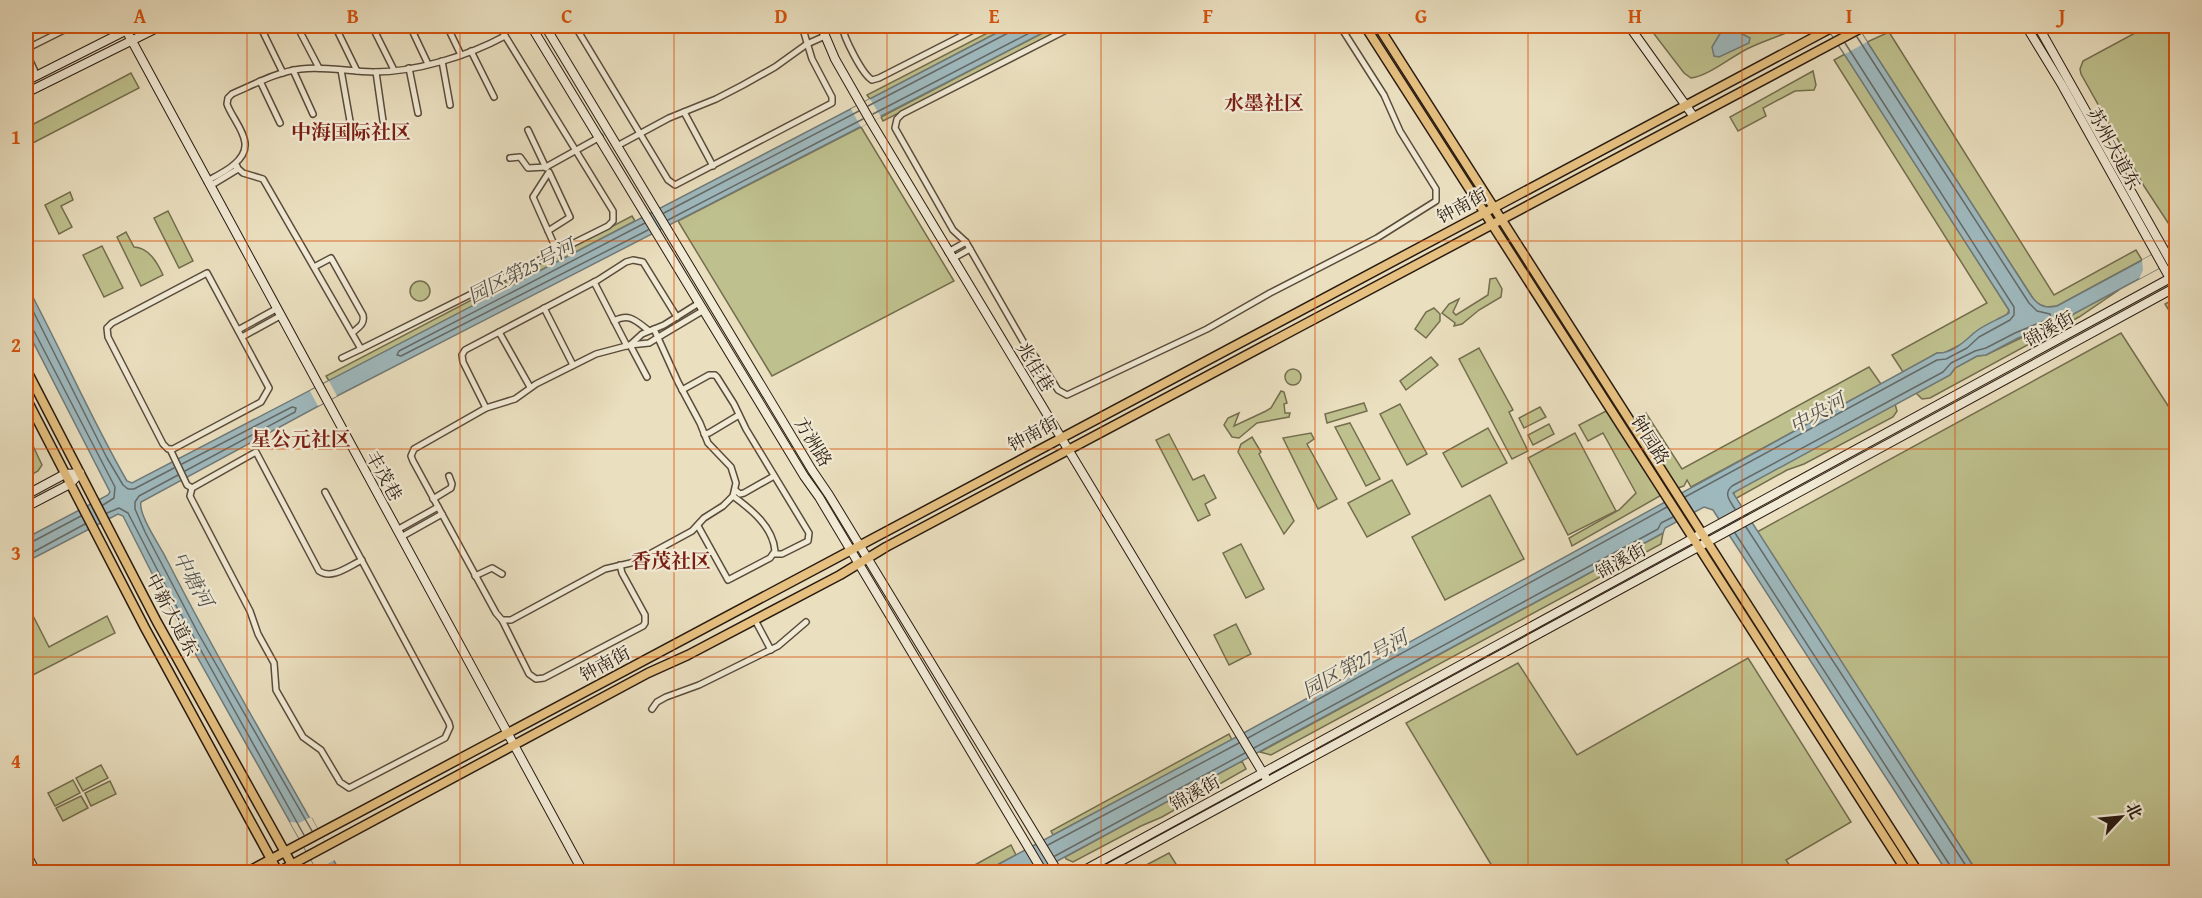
<svg xmlns="http://www.w3.org/2000/svg" width="2202" height="898" font-family="'Gentium Book Plus','Noto Serif SC',serif">
	<rect width="100%" height="100%" fill="#eadfbf"/>
	<filter id="stains"><feTurbulence type="fractalNoise" baseFrequency=".00333" numOctaves="4"/><feColorMatrix values="0 0 0 0 .2 0 0 0 0 .09 0 0 0 0 .02 0 0 0 .5 -.17"/></filter>
	<radialGradient id="worn" r=".72"><stop offset=".6" stop-color="#630" stop-opacity="0"/><stop offset="1" stop-color="#630" stop-opacity=".3"/></radialGradient>
	<g fill="#bec08d" stroke="#746e4f" stroke-width="1.5">
		<polygon points="1001,26 1010,26 870,99 867,95"/>
		<polygon points="1056,26 1069,26 883,121 881,117"/>
		<path d="M 1648,26 L 1801,26 C 1785,35 1767,39 1749,48 C 1732,56 1709,76 1691,78 L 1684,73 Z"/>
		<polygon points="2148,26 2176,26 2176,235 2144,186 2081,74 2080,69 2083,61"/>
		<polygon points="1889,32 2054,295 2136,250 2142,260 2057,306 2046,307 2036,303 1867,42"/>
		<polygon points="1845,54 2009,310 2007,315 1974,333 1964,343 1944,353 1937,353 1903,372 1892,355 1987,303 1834,60"/>
		<polygon points="1813,71 1816,85 1814,90 1795,91 1763,108 1766,116 1738,131 1730,117"/>
		<polygon points="131,73 139,88 27,146 26,128"/>
		<polygon points="861,127 954,281 772,376 678,221"/>
		<polygon points="70,192 73,200 61,206 72,227 59,234 45,205"/>
		<polygon points="168,211 193,261 179,268 154,218"/>
		<polygon points="632,216 635,221 329,381 326,376"/>
		<path d="M 126,232 L 134,247 C 149,248 157,262 163,275 L 141,286 L 117,237 Z"/>
		<polygon points="102,246 123,288 104,297 83,255"/>
		<polygon points="1496,278 1502,289 1501,297 1479,310 1462,324 1454,326 1455,323 1442,313 1449,304 1459,299 1453,312 1456,315 1488,295 1490,279"/>
		<circle cx="420" cy="291" r="10"/>
		<polygon points="2119,290 2079,317 1930,398 1922,399 1916,393 1950,375 1955,368 1977,356 1986,355"/>
		<polygon points="2176,298 2176,322 2165,304"/>
		<polygon points="1434,308 1440,314 1440,321 1426,338 1415,329 1426,312"/>
		<polygon points="2121,333 2176,418 2176,872 1977,872 1757,532"/>
		<polygon points="1479,348 1513,410 1509,412 1528,451 1512,459 1459,359"/>
		<polygon points="1431,357 1438,365 1406,390 1400,381"/>
		<polygon points="1869,367 1881,384 1691,487 1687,480 1684,486 1678,488 1642,434 1636,420 1646,413 1682,469"/>
		<circle cx="1293" cy="377" r="8"/>
		<polygon points="1281,391 1284,392 1287,403 1284,404 1285,413 1290,413 1289,417 1257,423 1239,438 1232,437 1224,425 1228,418 1239,413 1234,426 1266,411 1271,408"/>
		<polygon points="1364,403 1367,411 1327,423 1325,414"/>
		<polygon points="1400,404 1427,454 1407,465 1380,414"/>
		<polygon points="1895,404 1897,411 1893,417 1804,464 1787,470 1735,499 1733,496 1735,491"/>
		<polygon points="1540,407 1546,417 1524,428 1519,418"/>
		<polygon points="1610,409 1665,493 1572,546 1569,538 1619,510 1636,493 1603,433 1588,441 1579,425"/>
		<polygon points="1350,423 1380,479 1366,486 1335,427"/>
		<polygon points="1549,424 1554,434 1533,445 1528,435"/>
		<polygon points="1488,428 1507,463 1462,487 1443,453"/>
		<polygon points="26,431 42,465 38,471 26,478"/>
		<polygon points="1311,433 1314,439 1307,444 1337,499 1318,509 1283,438"/>
		<polygon points="1575,433 1616,511 1568,535 1528,458"/>
		<polygon points="1169,434 1193,480 1204,475 1216,498 1205,504 1210,515 1198,521 1156,440"/>
		<polygon points="1252,437 1261,452 1259,454 1294,521 1284,534 1238,452 1241,444"/>
		<polygon points="1392,480 1410,514 1367,537 1348,503"/>
		<polygon points="1490,495 1524,559 1445,600 1412,537"/>
		<polygon points="1663,533 1661,544 1271,755 1260,752"/>
		<polygon points="1241,544 1264,589 1246,598 1223,553"/>
		<polygon points="26,602 49,647 107,616 115,633 27,678"/>
		<polygon points="1236,624 1251,654 1229,665 1214,635"/>
		<polygon points="1748,658 1851,822 1786,860 1794,872 1493,872 1495,871 1406,723 1518,663 1577,755"/>
		<polygon points="1229,734 1232,740 1053,835 1051,831"/>
		<polygon points="1242,761 1246,769 1162,817 1141,826 1073,862 1066,859 1065,857"/>
		<polygon points="101,765 108,778 83,791 76,778"/>
		<polygon points="73,780 80,793 55,806 48,793"/>
		<polygon points="110,781 116,794 91,806 85,793"/>
		<polygon points="81,796 88,808 63,821 56,808"/>
		<polygon points="1011,845 1016,855 984,872 962,872"/>
		<polygon points="1169,853 1181,872 1133,872"/>
	</g>
	<g fill="#9eb9be" stroke="#707a79" stroke-width="1.5">
		<path d="M 1010,26 L 1056,26 L 337,396 L 141,502 C 138,515 161,547 167,560 C 211,647 261,732 309,817 L 312,819 L 340,872 L 318,872 L 168,605 L 123,516 L 118,514 L 26,562 L 26,538 L 108,495 L 110,492 L 26,328 L 26,284 C 61,349 90,417 127,481 L 132,483 Z"/>
		<path d="M 1826,26 L 1857,26 L 2032,297 C 2039,306 2046,309 2057,306 L 2176,242 L 2176,259 L 2055,324 L 2018,338 L 1986,355 L 1977,356 L 1955,368 L 1950,375 L 1733,493 L 1977,872 L 1947,872 L 1713,510 L 1704,507 L 1665,528 L 1663,533 L 1037,872 L 984,872 L 1240,735 L 1937,353 C 1952,354 1965,341 1974,333 C 1984,324 1998,320 2009,313 L 2009,310 Z"/>
		<polygon points="1724,27 1729,27 1750,38 1749,43 1719,57 1714,56 1712,47"/>
	</g>
	<g fill="#eadfbf">
		<polygon points="1826,26 1857,26 1867,42 1845,54"/>
		<polygon points="870,99 881,117 861,127 851,109"/>
		<polygon points="2176,242 2176,259 2139,279 2143,270 2142,260"/>
		<polygon points="329,381 337,396 318,406 310,391"/>
		<polygon points="311,817 335,860 327,864 321,872 318,872 290,822 299,823"/>
	</g>
	<g fill="none" stroke-linecap="round" stroke-linejoin="round">
		<g stroke="#646a68" stroke-width="1.5">
			<polyline points="868,106 1008,33 1011,26"/>
			<polyline points="873,114 1043,26"/>
			<polyline points="664,213 859,111"/>
			<polyline points="668,220 863,119"/>
			<polyline points="645,223 399,351 397,355 401,356 648,230"/>
			<polyline points="26,297 107,458 123,485 128,489 134,489 174,468"/>
			<polyline points="26,327 34,331 115,487 114,498 103,505"/>
			<polyline points="182,464 292,407 296,408 295,412 185,471"/>
			<polyline points="178,475 139,496 135,502 135,509 145,532 198,633 312,831"/>
			<polyline points="1685,497 1937,360 1946,359 1967,348 1979,337 2010,320 2014,315 2014,307 1845,43"/>
			<path d="M 1735,509 C 1730,501 1723,494 1732,486 L 1943,372 L 1951,363 L 1975,351 L 1986,348 L 2015,333 L 2051,318 L 2050,314 L 2037,311 L 2029,303 L 1857,37"/>
			<polyline points="107,513 119,508 128,513 174,602 304,835"/>
			<polyline points="1746,527 1970,872"/>
			<polyline points="1735,533 1951,867 1952,872"/>
			<polyline points="26,543 30,543 81,516"/>
			<polyline points="26,556 85,524"/>
			<polyline points="1248,738 1667,507"/>
			<polyline points="1254,748 1658,529 1661,523 1673,517"/>
			<polyline points="1048,845 1239,743"/>
			<polyline points="1055,856 1245,753"/>
		</g>
		<g stroke="#5a4c3c" stroke-width="8">
			<g id="street">
				<polyline points="260,26 283,73"/>
				<polyline points="297,26 319,68"/>
				<polyline points="335,26 357,71"/>
				<polyline points="372,26 394,70"/>
				<polyline points="410,26 428,64"/>
				<polyline points="447,26 461,55"/>
				<polyline points="575,26 668,180 675,185 832,103 832,97 812,59 802,26"/>
				<path d="M 842,26 C 844,38 862,74 872,80 L 879,78 L 981,26"/>
				<polyline points="1074,26 902,114 897,119 895,128 953,230 966,242 1024,343 1045,369 1058,390 1067,395 1207,329 1270,293 1377,238 1436,201 1436,189 1400,131 1384,95 1340,26"/>
				<polyline points="26,49 72,26"/>
				<polyline points="471,51 494,97"/>
				<polyline points="26,52 37,76"/>
				<polyline points="442,61 450,105"/>
				<polyline points="26,67 31,78"/>
				<polyline points="409,68 418,113"/>
				<polyline points="293,70 313,114"/>
				<polyline points="341,70 350,121"/>
				<polyline points="376,72 383,121"/>
				<polyline points="260,81 280,123"/>
				<polyline points="684,112 713,166"/>
				<polyline points="528,130 546,168"/>
				<polyline points="617,146 669,118 716,99 743,85 775,67 807,44 825,36"/>
				<polyline points="510,158 520,157 528,168 546,167 600,137"/>
				<polyline points="234,165 243,173 263,179 361,349 608,226 613,221 613,211 499,26"/>
				<path d="M 207,181 C 220,174 247,162 245,143 C 244,130 231,116 227,104 L 228,98 L 232,94 C 255,84 276,72 301,69 C 325,66 350,72 374,72 C 416,72 468,56 505,36"/>
				<polyline points="210,186 238,169 237,166"/>
				<polyline points="548,231 570,217 549,172 533,197 557,251"/>
				<polyline points="948,252 966,242"/>
				<polyline points="952,259 970,249"/>
				<path d="M 314,267 L 331,258 L 363,315 C 365,324 359,327 352,333"/>
				<polygon points="207,273 269,388 261,402 173,449 168,449 163,444 108,337 107,328 112,323"/>
				<polyline points="594,282 627,346"/>
				<polyline points="544,308 573,365"/>
				<path d="M 614,321 C 629,313 635,320 648,330"/>
				<polyline points="654,329 678,382 700,423 708,443 731,467 736,483 733,496 723,506 704,518 692,531 635,562 605,569 511,620 502,620 496,613 413,461 411,456 414,449 486,408 515,399 536,384 596,354 630,345 649,343 662,335 704,310"/>
				<polyline points="238,330 276,309"/>
				<polyline points="499,332 530,387"/>
				<polyline points="242,337 280,316"/>
				<polyline points="630,345 642,334 664,325 699,303"/>
				<polyline points="630,345 647,377"/>
				<polyline points="342,358 361,349"/>
				<polyline points="682,390 709,375 715,375 717,377 734,404 746,429 809,533 808,541 782,554 775,554"/>
				<polyline points="486,408 463,362 462,355 465,350 598,280 626,262 633,260 643,262 677,317"/>
				<polyline points="704,434 709,433 739,415"/>
				<polyline points="170,449 187,485 192,488"/>
				<polyline points="735,490 740,494 744,493 774,476"/>
				<path d="M 325,492 L 449,723 L 450,727 L 445,738 L 349,788 L 340,782 L 321,750 L 303,737 L 276,690 L 274,663 L 258,634 L 250,611 L 192,500 L 190,496 L 192,488 L 256,452 L 319,571 C 332,580 349,566 362,560"/>
				<polyline points="433,499 451,488 452,484 449,476"/>
				<path d="M 698,526 L 728,580 L 770,558 L 775,551 C 773,527 752,510 733,496"/>
				<polyline points="397,530 438,507"/>
				<polyline points="401,537 442,514"/>
				<polyline points="475,576 492,568 502,574"/>
				<polyline points="502,620 529,674 536,679 544,678 643,626 645,623 645,615 622,573 620,565"/>
				<polyline points="755,620 771,650"/>
				<polyline points="652,709 657,702 666,697 699,685 778,646 806,622"/>
			</g>
		</g>
		<g stroke="#2a1b11" stroke-width="10">
			<g id="secondary">
				<polyline points="531,26 804,476 819,497 1043,872"/>
				<polyline points="545,26 812,470 829,495 1058,872"/>
				<polyline points="821,26 835,59 871,122 1266,778"/>
				<polyline points="1629,26 1694,117"/>
				<polyline points="2026,26 2062,85 2172,282"/>
				<polyline points="2038,26 2176,271"/>
				<polyline points="126,30 583,872"/>
				<polyline points="26,81 135,26"/>
				<polyline points="26,93 161,26"/>
				<polyline points="26,495 65,474 80,473"/>
				<polyline points="26,507 70,484 80,473"/>
				<polyline points="26,853 36,872"/>
				<polyline points="1081,872 2176,275"/>
				<polyline points="1101,872 2176,287"/>
			</g>
		</g>
		<g stroke="#2a1b11" stroke-width="11">
			<g id="primary">
				<polyline points="1365,26 1907,872"/>
				<polyline points="1378,26 1918,872"/>
				<polyline points="26,369 157,622 296,872"/>
				<polyline points="26,398 145,628 278,872"/>
				<polyline points="247,872 1835,26"/>
				<polyline points="278,872 648,673 688,655 840,575 886,547 1865,26"/>
			</g>
		</g>
		<use href="#street" stroke="#f1ead5" stroke-width="5"/>
		<use href="#secondary" stroke="#f1ead5" stroke-width="8"/>
		<use href="#primary" stroke="#e5c080" stroke-width="8"/>
	</g>
	<path fill="none" stroke="#d5530c" stroke-width="1.5" stroke-opacity="0.55" d="M 247,26 L 247,872M 460,26 L 460,872M 674,26 L 674,872M 887,26 L 887,872M 1101,26 L 1101,872M 1315,26 L 1315,872M 1528,26 L 1528,872M 1742,26 L 1742,872M 1955,26 L 1955,872M 26,241 L 2176,241M 26,449 L 2176,449M 26,657 L 2176,657"/>
	<g text-anchor="middle" stroke-width="4.5" stroke-linejoin="round" paint-order="stroke">
		<g font-size="18" fill="#2a1b11" stroke="#f1ead5">
			<text transform="translate(2114 149) rotate(61)" y="6">苏州大道东</text>
			<text transform="translate(1462 206) rotate(-28)" y="6">钟南街</text>
			<text transform="translate(2049 329) rotate(-29)" y="6">锦溪街</text>
			<text transform="translate(1035 367) rotate(59)" y="6">兆佳巷</text>
			<text transform="translate(1033 434) rotate(-28)" y="6">钟南街</text>
			<text transform="translate(1650 440) rotate(57)" y="6">钟园路</text>
			<text transform="translate(813 442) rotate(59)" y="6">方洲路</text>
			<text transform="translate(384 476) rotate(61)" y="6">丰茂巷</text>
			<text transform="translate(1621 561) rotate(-29)" y="6">锦溪街</text>
			<text transform="translate(172 615) rotate(62)" y="6">中新大道东</text>
			<text transform="translate(605 664) rotate(-28)" y="6">钟南街</text>
			<text transform="translate(1195 793) rotate(-29)" y="6">锦溪街</text>
		</g>
		<g font-size="20" font-weight="bold" fill="#7a1f14" stroke="#f1ead5">
			<text x="1264" y="110">水墨社区</text>
			<text x="351" y="139">中海国际社区</text>
			<text x="301" y="446">星公元社区</text>
			<text x="671" y="568">香茂社区</text>
		</g>
		<g font-size="20" font-style="italic" fill="#53524e" stroke="#f1ead5">
			<text transform="translate(521 271) rotate(-27)" y="7">园区第25号河</text>
			<text transform="translate(1817 413) rotate(-29)" y="7">中央河</text>
			<text transform="translate(193 579) rotate(61)" y="7">中塘河</text>
			<text transform="translate(1355 664) rotate(-29)" y="7">园区第27号河</text>
		</g>
	</g>
	<rect width="2202" height="898" fill="none" stroke="#eadfbf" stroke-width="66"/>
	<g transform="translate(2121 817) rotate(64)" stroke="#f1ead5" stroke-width="4.5" paint-order="stroke">
	<path d="M0-4.5L10 22L0 15L-10 22Z" fill="#2a1b11"/>
	<text y="-9" font-size="16" font-weight="bold" text-anchor="middle" fill="#2a1b11">北</text>
	</g>
	<rect x="33" y="33" width="2136" height="832" fill="none" stroke="#d5530c" stroke-width="2"/>
	<g font-size="20" text-anchor="middle" font-weight="bold" fill="#d5530c">
		<text x="140" y="23">A</text>
		<text x="353" y="23">B</text>
		<text x="567" y="23">C</text>
		<text x="781" y="23">D</text>
		<text x="994" y="23">E</text>
		<text x="1208" y="23">F</text>
		<text x="1421" y="23">G</text>
		<text x="1635" y="23">H</text>
		<text x="1849" y="23">I</text>
		<text x="2062" y="23">J</text>
		<text x="16" y="144">1</text>
		<text x="16" y="352">2</text>
		<text x="16" y="560">3</text>
		<text x="16" y="768">4</text>
	</g>
	<rect width="100%" height="100%" filter="url(#stains)"/>
	<rect width="100%" height="100%" fill="url(#worn)"/>
</svg>
